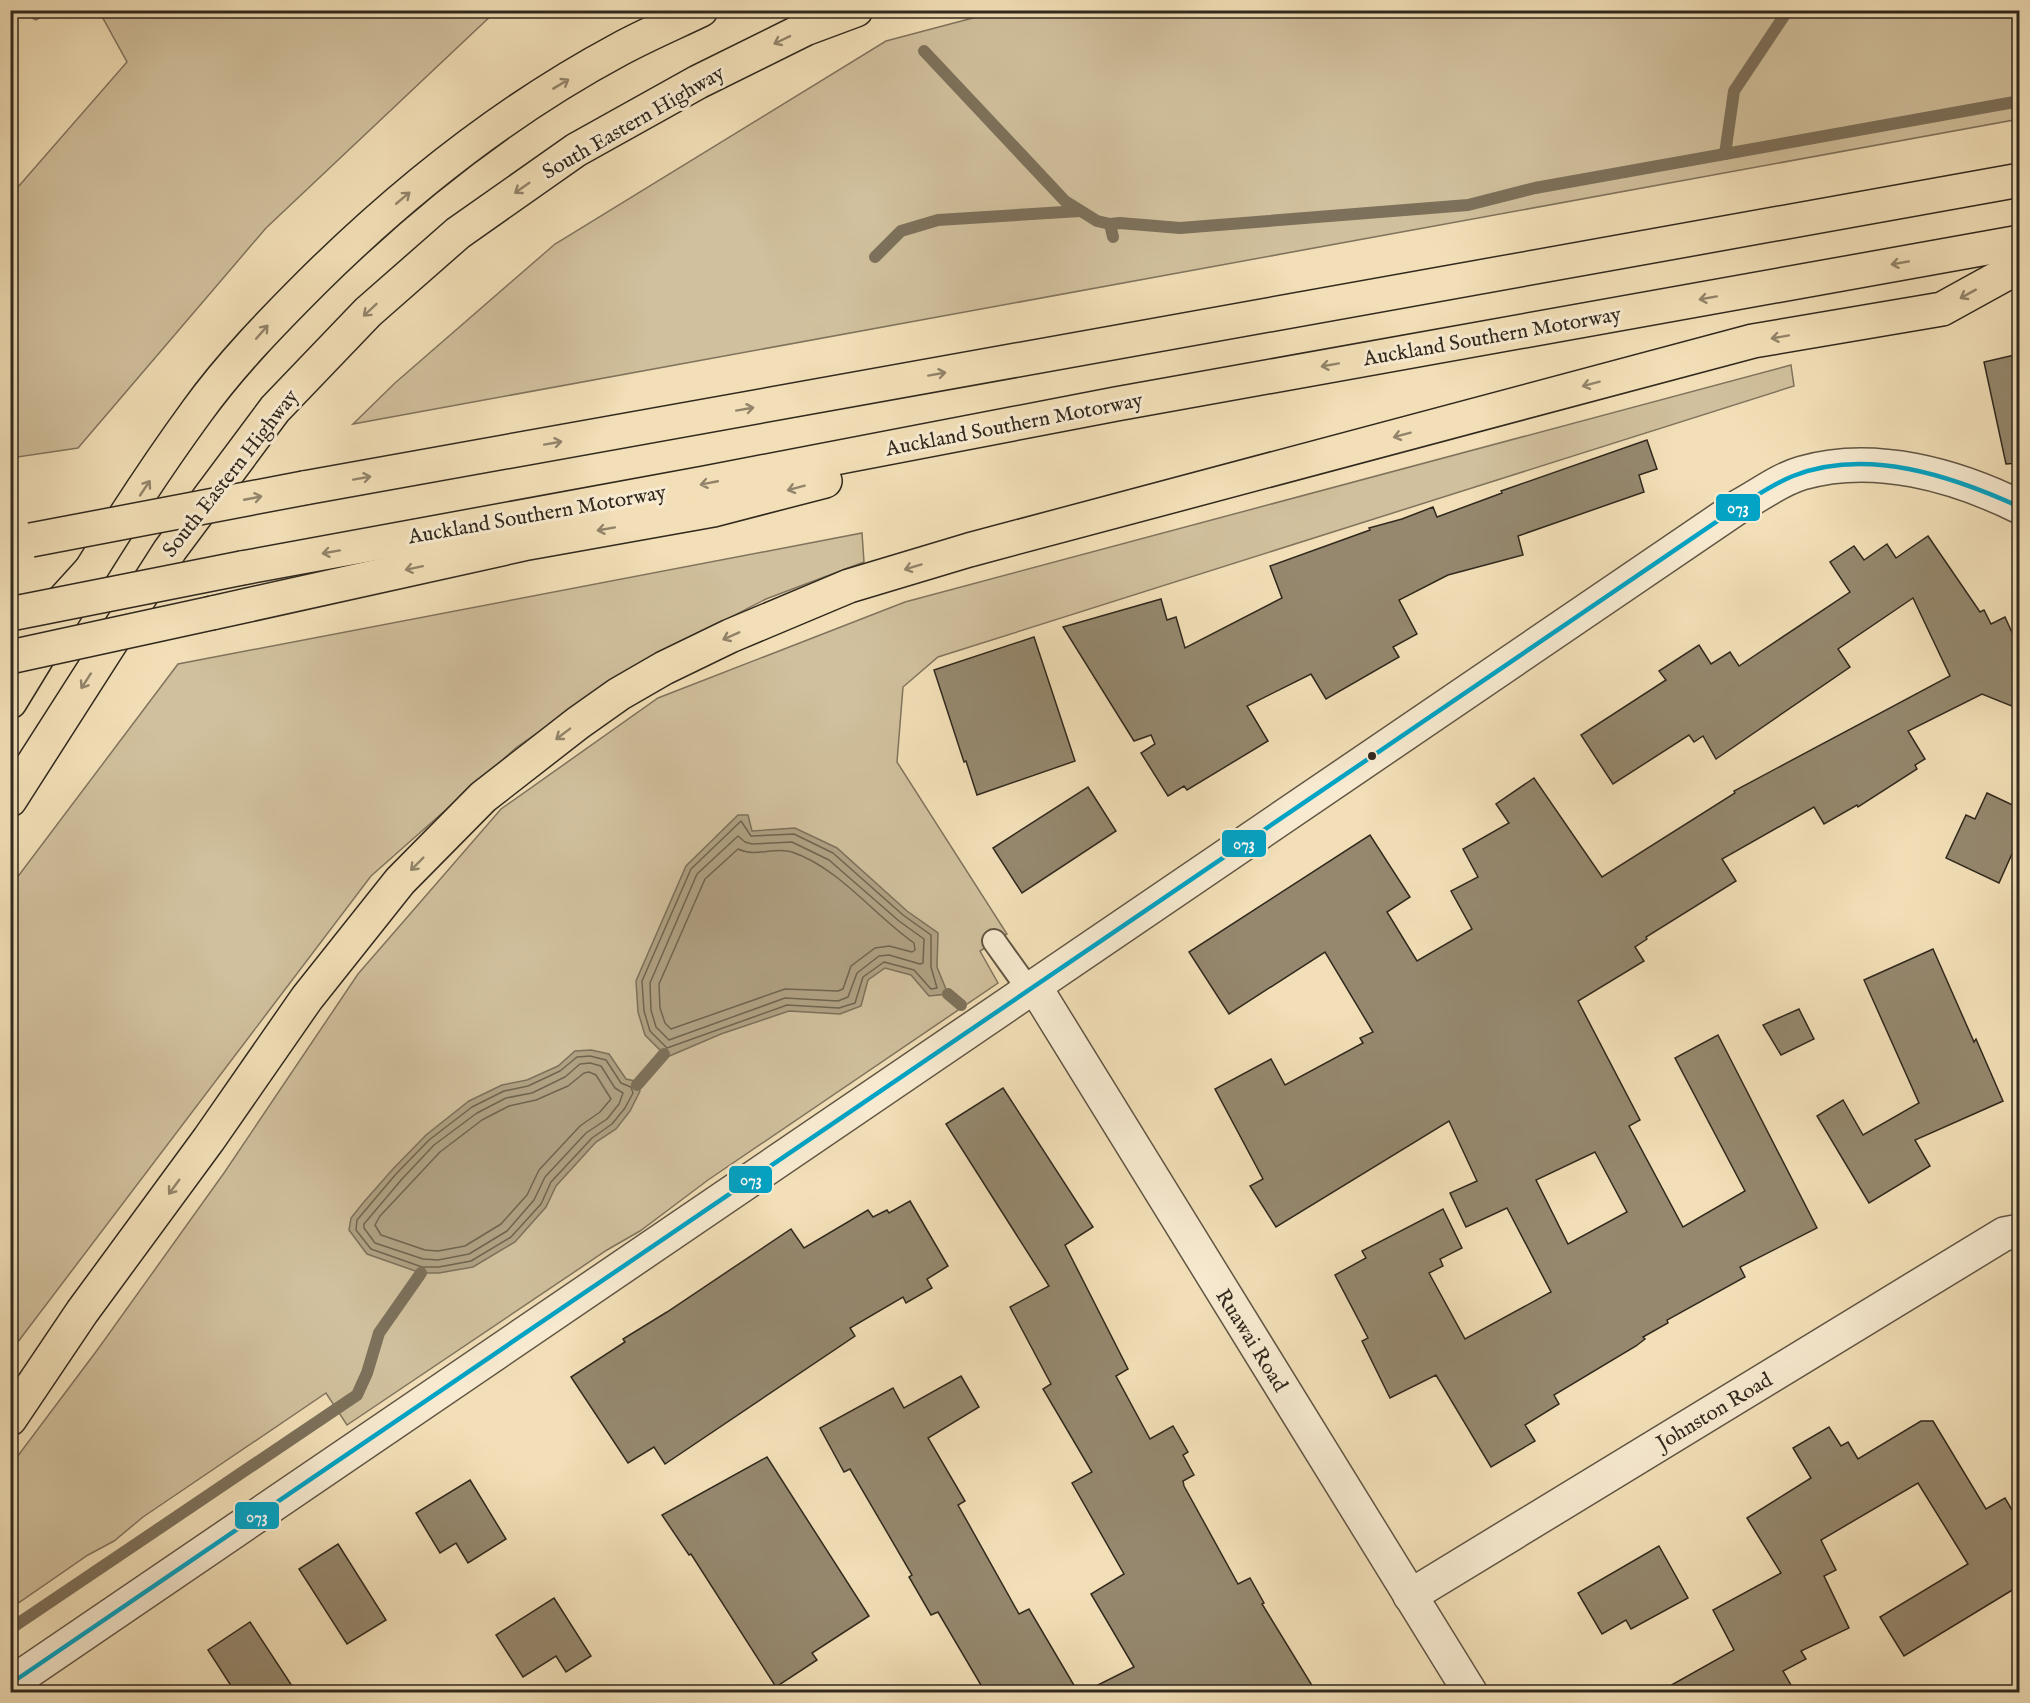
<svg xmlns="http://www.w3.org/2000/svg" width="2030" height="1703" font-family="'IM FELL English',serif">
	<rect width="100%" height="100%" fill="#f2dfb7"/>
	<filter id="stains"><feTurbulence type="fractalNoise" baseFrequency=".00333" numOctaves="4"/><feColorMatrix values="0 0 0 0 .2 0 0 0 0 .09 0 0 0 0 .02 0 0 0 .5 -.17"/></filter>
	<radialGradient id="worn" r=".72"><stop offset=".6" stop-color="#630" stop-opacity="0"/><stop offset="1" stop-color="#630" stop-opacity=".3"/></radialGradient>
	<g fill="#d1c09d" stroke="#81745e" stroke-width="1.5">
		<polygon points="1003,10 2019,11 2019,119 353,424 395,383 555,244 886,41"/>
		<polygon points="17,11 51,11 36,20"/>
		<polygon points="99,11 496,11 266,228 78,448 11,458 11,195 127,62"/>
		<polygon points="1791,365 1794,386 938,657 903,687 897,762 1007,934 980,951 998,983 708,1180 640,1231 607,1250 347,1425 326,1393 143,1517 114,1541 88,1555 11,1608 11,1465 98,1349 224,1173 358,974 501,809 658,698 905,602"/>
		<polygon points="862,533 864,562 766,599 632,668 517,747 371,876 11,1351 10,887 178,664"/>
	</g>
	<g fill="#b0a183" stroke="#7d715b" stroke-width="1.5">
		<polygon points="738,815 748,815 752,831 795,828 837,848 907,911 938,933 937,967 948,994 929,996 911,975 885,968 868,980 861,1006 840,1014 789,1011 721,1034 667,1057 645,1035 638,1012 636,981 686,866"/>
		<polygon points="591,1050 609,1054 626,1079 635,1081 640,1091 630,1111 616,1129 596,1142 556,1186 546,1207 515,1242 473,1267 439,1273 421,1273 367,1254 349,1230 351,1218 363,1203 392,1170 426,1135 469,1101 502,1085 527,1080 558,1066 575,1051"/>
	</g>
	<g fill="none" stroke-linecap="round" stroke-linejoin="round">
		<g stroke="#706550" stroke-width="1.5">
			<polygon points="741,821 751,836 794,834 833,853 903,915 931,935 931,967 937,988 931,989 914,970 884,962 863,977 855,1003 839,1008 787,1005 667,1048 650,1031 644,1011 642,981 691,869"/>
			<polygon points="738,836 745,842 752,844 792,842 829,860 899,921 924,939 923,963 920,964 889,955 879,956 857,973 848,997 838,1001 785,998 669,1040 656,1027 651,1010 650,983 697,874"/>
			<path d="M 738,849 C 757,858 775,846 792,852 C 839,868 874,915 914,943 L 915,950 L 912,952 L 889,946 L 875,948 L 851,966 L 843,989 L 838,991 L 785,989 L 671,1029 L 665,1023 L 660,1008 L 659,984 L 705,879 Z"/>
			<polygon points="590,1056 606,1060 621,1083 631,1087 633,1093 625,1108 612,1124 592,1138 551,1182 541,1204 511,1237 471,1261 439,1267 422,1267 371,1249 356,1230 357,1220 396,1174 429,1140 472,1107 504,1091 528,1086 560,1071 577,1057"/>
			<polygon points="590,1063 601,1066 615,1088 623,1093 619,1104 607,1119 586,1133 545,1177 534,1200 507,1231 469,1254 438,1260 423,1259 375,1243 364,1228 364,1224 402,1179 434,1145 477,1113 506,1098 532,1093 565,1077 580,1064"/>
			<polygon points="589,1072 596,1075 611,1099 600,1112 580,1126 539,1170 527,1195 501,1224 465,1246 438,1251 425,1250 381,1235 375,1225 380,1216 440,1152 482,1120 509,1106 536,1100 568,1086 584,1073"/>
		</g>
		<g stroke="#7d715b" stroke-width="12">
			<polyline points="924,51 1065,201 1097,221 1110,224 1120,223 1180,228 1468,205 1535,188 2020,101"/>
			<polyline points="1725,154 1734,91 1788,10"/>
			<polyline points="1110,224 1113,237"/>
			<polyline points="875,257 901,231 938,220 1080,211"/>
			<polyline points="948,994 961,1005"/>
			<polyline points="637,1085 664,1054"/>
			<polyline points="10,1629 357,1395 367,1373 379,1333 421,1273"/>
		</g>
	</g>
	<g fill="#95886e" stroke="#31291e" stroke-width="1.5" fill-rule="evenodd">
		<polygon points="2019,354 2019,463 2006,464 1984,362"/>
		<polygon points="1647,440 1657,469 1639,475 1644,492 1518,536 1523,555 1448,575 1399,600 1417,634 1393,647 1399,657 1326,699 1311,674 1247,706 1268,741 1187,790 1184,786 1168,796 1141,753 1155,744 1151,735 1134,741 1063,627 1161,599 1167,620 1176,617 1185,648 1282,598 1270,566 1370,530 1369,528 1402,519 1433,507 1437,517 1502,493 1501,491"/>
		<path d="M 1928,536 L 1980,612 L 1984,610 L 1991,624 L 2005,617 L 2019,648 L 2019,709 L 1982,694 L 1908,731 L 1925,759 L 1915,765 L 1917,769 L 1858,807 L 1857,805 L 1824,824 L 1814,807 L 1722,859 L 1736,881 L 1646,937 L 1647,939 L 1635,947 L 1644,961 L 1578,1001 L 1640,1120 L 1629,1126 L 1683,1227 L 1745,1191 L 1675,1058 L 1718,1035 L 1817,1228 L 1740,1267 L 1745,1277 L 1667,1320 L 1668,1323 L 1643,1337 L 1645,1339 L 1636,1346 L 1554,1395 L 1559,1404 L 1525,1425 L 1535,1441 L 1491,1467 L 1436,1375 L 1390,1398 L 1362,1341 L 1368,1338 L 1335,1275 L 1366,1258 L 1362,1251 L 1443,1209 L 1462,1248 L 1440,1259 L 1443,1266 L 1429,1273 L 1465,1339 L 1551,1292 L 1507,1208 L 1466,1227 L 1450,1193 L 1477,1181 L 1449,1121 L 1276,1227 L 1250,1186 L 1263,1179 L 1215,1089 L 1271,1059 L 1285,1085 L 1363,1043 L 1360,1038 L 1373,1032 L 1325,952 L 1229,1014 L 1189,952 L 1370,835 L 1410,897 L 1387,912 L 1417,961 L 1472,929 L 1451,891 L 1478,877 L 1463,849 L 1509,823 L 1496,804 L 1534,778 L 1602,877 L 1735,793 L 1734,791 L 1950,676 L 1913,598 L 1838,649 L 1850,667 L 1716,759 L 1703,736 L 1694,742 L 1689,735 L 1613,784 L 1581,735 L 1666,680 L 1659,671 L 1699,645 L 1711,664 L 1730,652 L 1739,666 L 1850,592 L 1830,562 L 1854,546 L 1864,560 L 1887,544 L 1896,558 ZM 1595,1152 L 1627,1212 L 1568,1244 L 1536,1180 Z"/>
		<polygon points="1034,637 1075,761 977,795 966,761 964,762 934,670"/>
		<polygon points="1088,787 1116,831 1022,893 993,848"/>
		<polygon points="1987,793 2019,808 2019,838 1999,883 1946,858 1966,815 1975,819"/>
		<polygon points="1933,949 1974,1042 1976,1039 2003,1101 1915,1140 1930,1166 1869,1203 1817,1116 1843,1100 1863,1135 1919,1103 1864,980"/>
		<polygon points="1799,1009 1814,1039 1781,1055 1763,1025"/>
		<polygon points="1003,1088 1093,1227 1065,1245 1128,1369 1116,1376 1150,1439 1173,1426 1188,1452 1183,1455 1194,1475 1183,1481 1184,1486 1238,1584 1250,1578 1264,1603 1262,1604 1316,1692 1084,1692 1134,1667 1091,1594 1124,1574 1072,1483 1092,1472 1043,1389 1051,1384 1010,1307 1049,1286 946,1124"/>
		<polygon points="910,1201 948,1266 927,1279 932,1288 906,1303 903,1297 850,1328 855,1336 665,1464 654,1447 628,1463 571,1377 625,1342 623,1339 667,1312 791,1229 804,1248 868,1210 873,1217 887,1210 889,1213"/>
		<polygon points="961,1376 979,1407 928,1438 965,1501 958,1505 1019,1614 1029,1609 1078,1692 985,1692 938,1612 931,1615 909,1577 912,1575 850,1469 844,1472 820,1428 893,1388 904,1408"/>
		<polygon points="1921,1421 1933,1421 1986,1509 2005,1498 2019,1522 2019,1586 1904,1656 1880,1617 1968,1564 1918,1483 1821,1540 1836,1570 1824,1576 1849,1628 1801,1651 1806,1659 1783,1671 1795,1692 1659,1692 1734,1650 1713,1610 1781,1573 1747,1518 1811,1478 1793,1448 1829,1427 1841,1446 1848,1442 1858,1459"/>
		<polygon points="767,1457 869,1616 812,1653 817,1660 776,1687 691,1554 689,1555 662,1515"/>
		<polygon points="470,1480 506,1539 468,1563 456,1543 440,1553 416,1513"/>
		<polygon points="338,1544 386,1620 347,1644 299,1569"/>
		<polygon points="1659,1546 1688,1598 1631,1629 1626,1620 1602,1634 1578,1593"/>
		<polygon points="554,1598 591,1656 566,1672 556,1656 523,1677 496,1635"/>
		<polygon points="250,1622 296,1692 235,1692 208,1650"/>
	</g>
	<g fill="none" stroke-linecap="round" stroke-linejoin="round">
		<g stroke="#615644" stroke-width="26">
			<polyline id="service" points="994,941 1029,990"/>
		</g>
		<g stroke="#615644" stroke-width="36">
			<polyline id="minor" points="1410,1596 2004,1234 2020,1231"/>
		</g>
		<g stroke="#615644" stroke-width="36">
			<g id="tertiary">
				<polyline points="1035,987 1470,1692"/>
				<path d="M 10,1684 L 1741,505 C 1761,494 1781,479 1802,473 C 1874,452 1955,475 2020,507"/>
			</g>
		</g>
		<g stroke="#31291e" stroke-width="36">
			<g id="primary">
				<path d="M 10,702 C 70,604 129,504 197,411 C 231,364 272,322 313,281 C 404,191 506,110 620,49 C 646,35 674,23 701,10"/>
				<polyline points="10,800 170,550 275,409 368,312 458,233 576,150 698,82 805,29 856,10"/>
			</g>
		</g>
		<g stroke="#31291e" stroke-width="36">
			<g id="motorway">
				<polyline points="304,488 2020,180"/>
				<polyline points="242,568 705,483 1116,404 2020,242"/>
				<polyline points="212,613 528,543 713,510 825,481"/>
				<polyline points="10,659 89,572"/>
				<polyline points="10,1419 82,1312 209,1139 307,998 400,881 483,797 578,723 619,694 664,668 730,636 849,586 969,550 1753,341 1942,309 2020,266"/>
			</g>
		</g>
		<use href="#service" stroke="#f7ead0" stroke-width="22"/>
		<use href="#minor" stroke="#f7ead0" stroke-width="33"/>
		<use href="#tertiary" stroke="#f7ead0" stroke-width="33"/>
		<use href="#primary" stroke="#f2dfb7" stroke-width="33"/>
		<use href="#motorway" stroke="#f2dfb7" stroke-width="33"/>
		<g stroke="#31291e" stroke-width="36" stroke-linecap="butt">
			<g id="motorway-bridge">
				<polyline points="31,540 304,488"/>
				<polyline points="10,614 242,568"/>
				<polyline points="10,657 212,613"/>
			</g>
		</g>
		<use href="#motorway-bridge" stroke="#f2dfb7" stroke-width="33"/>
		<g stroke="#f7ead0" stroke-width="9">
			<path id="bus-1" d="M 10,1684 L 1741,505 C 1758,495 1775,483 1793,476 C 1867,447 1952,476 2020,507"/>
		</g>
		<use href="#bus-1" stroke="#02a3c5" stroke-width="4.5"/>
	</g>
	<defs><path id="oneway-shaft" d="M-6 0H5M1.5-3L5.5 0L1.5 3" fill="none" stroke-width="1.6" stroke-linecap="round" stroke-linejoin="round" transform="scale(1.5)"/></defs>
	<g stroke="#92846a">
		<use href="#oneway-shaft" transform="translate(782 40) rotate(154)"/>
		<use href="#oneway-shaft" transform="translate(561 84) rotate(-31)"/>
		<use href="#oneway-shaft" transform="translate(522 188) rotate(145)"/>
		<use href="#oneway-shaft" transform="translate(403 198) rotate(-40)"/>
		<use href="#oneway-shaft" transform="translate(1900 263) rotate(170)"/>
		<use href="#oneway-shaft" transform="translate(1968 294) rotate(151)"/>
		<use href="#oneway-shaft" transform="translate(1708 298) rotate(170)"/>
		<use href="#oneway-shaft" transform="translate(370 310) rotate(137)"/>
		<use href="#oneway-shaft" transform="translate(262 332) rotate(-49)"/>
		<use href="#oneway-shaft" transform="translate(1780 337) rotate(170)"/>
		<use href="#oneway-shaft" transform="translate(1330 365) rotate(170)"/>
		<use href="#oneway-shaft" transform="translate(937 374) rotate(-10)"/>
		<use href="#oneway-shaft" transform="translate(1591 384) rotate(165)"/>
		<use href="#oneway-shaft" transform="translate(745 409) rotate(-10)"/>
		<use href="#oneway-shaft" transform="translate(1402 435) rotate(165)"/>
		<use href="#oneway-shaft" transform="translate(553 443) rotate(-10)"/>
		<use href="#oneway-shaft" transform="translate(362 478) rotate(-10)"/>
		<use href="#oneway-shaft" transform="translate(709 483) rotate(169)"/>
		<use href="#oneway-shaft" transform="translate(145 488) rotate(-56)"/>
		<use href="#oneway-shaft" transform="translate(796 488) rotate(165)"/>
		<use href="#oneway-shaft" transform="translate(253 498) rotate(-11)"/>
		<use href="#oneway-shaft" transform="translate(606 529) rotate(170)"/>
		<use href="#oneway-shaft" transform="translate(331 552) rotate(170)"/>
		<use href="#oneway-shaft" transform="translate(913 567) rotate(163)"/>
		<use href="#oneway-shaft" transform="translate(414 568) rotate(168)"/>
		<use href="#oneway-shaft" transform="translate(731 636) rotate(156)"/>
		<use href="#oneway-shaft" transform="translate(86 681) rotate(123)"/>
		<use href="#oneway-shaft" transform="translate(563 734) rotate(143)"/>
		<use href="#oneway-shaft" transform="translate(417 864) rotate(135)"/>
		<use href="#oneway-shaft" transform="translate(174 1187) rotate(126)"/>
	</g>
	<circle fill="#31291e" stroke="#f7ead0" stroke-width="2" cx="1372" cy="756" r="5"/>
	<g text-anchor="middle" stroke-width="6" stroke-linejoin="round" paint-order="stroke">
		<g font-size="21" fill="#31291e" stroke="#f7ead0">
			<text transform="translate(633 122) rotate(-30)" y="7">South Eastern Highway</text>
			<text transform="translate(1492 336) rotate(-10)" y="7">Auckland Southern Motorway</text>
			<text transform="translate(1014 424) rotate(-11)" y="7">Auckland Southern Motorway</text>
			<text transform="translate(230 473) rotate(-52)" y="7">South Eastern Highway</text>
			<text transform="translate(537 514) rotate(-10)" y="7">Auckland Southern Motorway</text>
			<text transform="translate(1252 1340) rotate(58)" y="7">Ruawai Road</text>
			<text transform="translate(1714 1411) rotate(-31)" y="7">Johnston Road</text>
		</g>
	</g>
	<g stroke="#f7ead0" stroke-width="2">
		<rect x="1715" y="493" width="46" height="29" rx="6" fill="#02a3c5"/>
		<rect x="1221" y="829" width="46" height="29" rx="6" fill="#02a3c5"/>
		<rect x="728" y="1165" width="45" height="29" rx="6" fill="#02a3c5"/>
		<rect x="234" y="1501" width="46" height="29" rx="6" fill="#02a3c5"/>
	</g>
	<g font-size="16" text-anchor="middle" font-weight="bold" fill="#fff">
		<text x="1738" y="513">073</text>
		<text x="1244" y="849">073</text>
		<text x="751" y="1185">073</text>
		<text x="257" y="1522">073</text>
	</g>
	<rect width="2030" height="1703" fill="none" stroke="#f2dfb7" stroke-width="36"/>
	<rect x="12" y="12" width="2006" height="1679" fill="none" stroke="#31291e" stroke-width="3"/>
	<rect x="18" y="18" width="1994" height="1667" fill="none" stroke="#31291e" stroke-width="1.5"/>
	<rect width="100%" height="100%" filter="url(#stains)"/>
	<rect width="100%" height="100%" fill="url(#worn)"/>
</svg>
